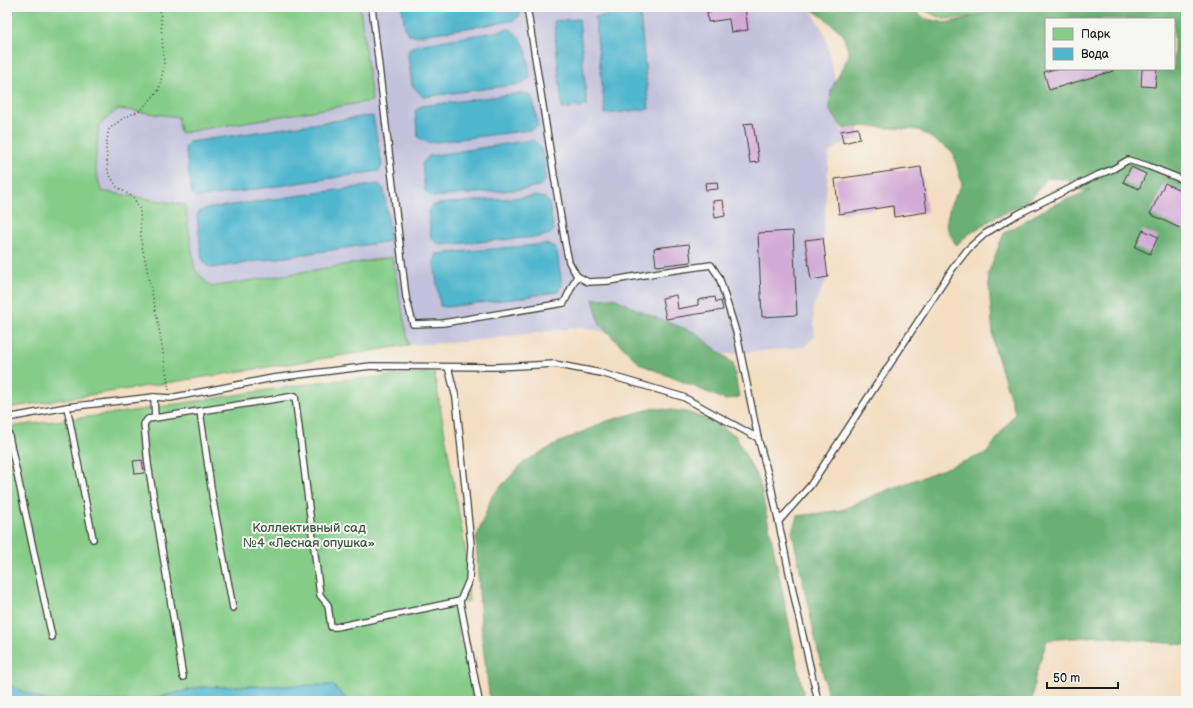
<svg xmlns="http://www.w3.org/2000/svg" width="1193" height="708" font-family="'Balsamiq Sans',sans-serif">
	<rect width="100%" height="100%" fill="#f6f6f2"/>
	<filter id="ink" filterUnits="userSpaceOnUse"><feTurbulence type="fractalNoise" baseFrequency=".025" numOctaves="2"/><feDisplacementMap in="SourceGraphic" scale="8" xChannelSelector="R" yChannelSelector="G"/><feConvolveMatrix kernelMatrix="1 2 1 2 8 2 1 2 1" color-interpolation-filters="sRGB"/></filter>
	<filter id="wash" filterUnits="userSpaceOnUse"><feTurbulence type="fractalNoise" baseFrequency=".012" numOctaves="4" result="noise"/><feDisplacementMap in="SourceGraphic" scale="16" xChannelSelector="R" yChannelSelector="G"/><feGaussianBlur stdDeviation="0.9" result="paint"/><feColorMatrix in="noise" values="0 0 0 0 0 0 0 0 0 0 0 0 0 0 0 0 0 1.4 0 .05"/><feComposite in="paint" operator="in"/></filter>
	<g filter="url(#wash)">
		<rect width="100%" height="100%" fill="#f3dec2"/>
		<polygon fill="#c3c1db" points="360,7 809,7 825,34 839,97 841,131 843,143 829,153 823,238 828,277 813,307 815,337 804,347 706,356 583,327 464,342 409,345 392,257 211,287 195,270 185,205 101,191 95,166 99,125 118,109 178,117 180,133 372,101"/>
		<g fill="#84cc88" stroke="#507452">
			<polygon points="7,7 360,7 372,101 180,133 178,117 118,109 99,125 95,166 101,191 185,205 195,270 211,287 392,257 409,345 7,408"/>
			<polygon points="917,7 1026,7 979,15 944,19"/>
			<polygon points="434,372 466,554 469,601 455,605 460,643 464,642 473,701 348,701 333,685 200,687 143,701 47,701 21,691 7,683 7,427 126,412 319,382"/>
		</g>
		<g fill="#6bb074" stroke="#446648" fill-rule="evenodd">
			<path d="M 808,7 L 909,7 L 926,19 L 946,23 L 979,15 L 1026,7 L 1186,7 L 1186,645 L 1099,636 L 1047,640 L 1035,677 L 1032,701 L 829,701 L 792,532 L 797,516 L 842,510 L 877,494 L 987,453 L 1015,413 L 994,346 L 988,274 L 1004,233 L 1049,207 L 1090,190 L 1073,190 L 1068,179 L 1047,178 L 1034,195 L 1019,206 L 994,218 L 969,234 L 956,245 L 946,226 L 950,206 L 962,184 L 953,152 L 919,130 L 864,126 L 844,129 L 830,111 L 831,90 L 849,55 L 843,34 L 826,19 ZM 1046,19 L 1174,19 L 1174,69 L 1046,69 Z"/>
			<polygon points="614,298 644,313 694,332 733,363 739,397 726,400 640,364 600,325 593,299"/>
			<polygon points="654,408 686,412 710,420 735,435 760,483 805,701 490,701 482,638 476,539 492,496 524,462 560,442 607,421"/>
		</g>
		<g fill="#4fb6cd" stroke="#366974">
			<polygon points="402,7 519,7 520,16 512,21 415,36 409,35 405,29"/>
			<polygon points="640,12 649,109 605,114 595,17"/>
			<polygon points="579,19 587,106 562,109 554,21"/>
			<path d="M 510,29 C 529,42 527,57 530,78 L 520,84 L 423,97 L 412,85 L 408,55 L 410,48 L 418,45 Z"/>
			<polygon points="523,93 530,95 533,100 538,126 530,130 428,143 418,137 415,111 421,106"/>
			<polygon points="373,116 382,166 379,171 197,198 192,194 185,146 189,142 360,117"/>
			<path d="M 531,140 C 546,145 544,167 546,180 L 539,186 L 525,189 L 432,197 L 425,191 L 422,163 L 429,156 Z"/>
			<polygon points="379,184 384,190 391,239 385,242 212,268 206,265 202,258 197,216 199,212 204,209"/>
			<polygon points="536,196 545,198 549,202 554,230 550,234 539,237 440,245 431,238 428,211 431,206 439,204"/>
			<polygon points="546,244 553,246 557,252 562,285 557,292 513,299 446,307 440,306 434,262 437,254"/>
			<polygon points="7,683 21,691 47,701 7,701"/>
			<polygon points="333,685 348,701 143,701 200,687"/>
		</g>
		<g id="blocks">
			<g fill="#d3aad6">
				<polygon points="741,7 745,7 748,30 731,32 729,19 708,22 707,12"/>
				<polygon points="1055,69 1113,69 1113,71 1049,90 1044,72"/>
				<polygon points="1142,69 1157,69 1155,87 1141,86"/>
				<polygon points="753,123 759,162 750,163 744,124"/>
				<polygon points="858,128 860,139 843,143 841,131"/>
				<polygon points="921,167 927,212 894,217 893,206 839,214 835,179"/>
				<polygon points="1131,167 1146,174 1139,189 1123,182"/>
				<polygon points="717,182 718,189 706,190 705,183"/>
				<polygon points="1165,183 1186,193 1186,231 1150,214"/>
				<polygon points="723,200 725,216 715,218 713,201"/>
				<polygon points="1143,230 1158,237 1150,254 1135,247"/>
				<polygon points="793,231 797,315 762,317 758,233"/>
				<polygon points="823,238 828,277 811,280 805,240"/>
				<polygon points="689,244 691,262 656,266 654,248"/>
				<polygon points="676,295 678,309 698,305 698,300 715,297 716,302 721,301 723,310 666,319 662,298"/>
				<polygon points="142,460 144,473 135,474 133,461"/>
			</g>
		</g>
	</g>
	<g filter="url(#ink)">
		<use href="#blocks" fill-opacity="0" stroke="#3c3935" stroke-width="1"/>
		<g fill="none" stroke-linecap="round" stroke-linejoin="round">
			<g stroke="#3c3935" stroke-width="8">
				<g id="lane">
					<polyline points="372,7 406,297 413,324 443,323 564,303 577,276"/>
					<polyline points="527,7 565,243 569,262 577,276 588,282 609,281 661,272 711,265 719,277 737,335 758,438 770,481 797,610 818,701"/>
					<polyline points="448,367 456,398 471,545 469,580 460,601"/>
					<polyline points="154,397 155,418 148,419 144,424 148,464 183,677"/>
					<polyline points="67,407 93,539"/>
					<polyline points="200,411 213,501 233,608"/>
					<polyline points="7,418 67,407 154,397 170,398 273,378 371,366 496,367 554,364 601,373 683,397 758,438"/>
					<polyline points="155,418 295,396 320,595 328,605 331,627 336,627 460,601 479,701"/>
					<polyline points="7,427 52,637"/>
					<polyline points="779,521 810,486 953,268 968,249 986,233 1018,214 1093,177 1113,169 1128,160 1148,166 1186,181"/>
				</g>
			</g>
			<polyline stroke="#3c3935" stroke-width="1.5" stroke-dasharray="1 3" stroke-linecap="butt" points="160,7 164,66 159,90 141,110 122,119 109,129 106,146 108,172 117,187 133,197 140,209 141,241 158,322 169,390"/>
			<use href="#lane" stroke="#fff" stroke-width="5.5"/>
		</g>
	</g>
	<g text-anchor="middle" stroke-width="4" stroke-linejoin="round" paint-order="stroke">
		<g font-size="13" fill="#405a42" stroke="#f6f6f2">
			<text x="309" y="532">Коллективный сад<tspan x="309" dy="15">№4 «Лесная опушка»</tspan></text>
		</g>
	</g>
	<rect width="1193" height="708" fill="none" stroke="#f6f6f2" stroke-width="24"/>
	<rect x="1045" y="18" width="130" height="52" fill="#f6f6f2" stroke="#9f9f9c"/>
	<rect x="1053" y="28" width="20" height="12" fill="#84cc88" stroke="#9f9f9c"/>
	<text x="1081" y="38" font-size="12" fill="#1c1c1c">Парк</text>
	<rect x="1053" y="48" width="20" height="12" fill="#4fb6cd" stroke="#9f9f9c"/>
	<text x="1081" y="58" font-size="12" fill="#1c1c1c">Вода</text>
	<path d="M1047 682v6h71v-6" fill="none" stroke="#1c1c1c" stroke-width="2"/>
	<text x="1053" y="682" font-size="12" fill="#1c1c1c" stroke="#f6f6f2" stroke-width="3" paint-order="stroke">50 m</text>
</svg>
